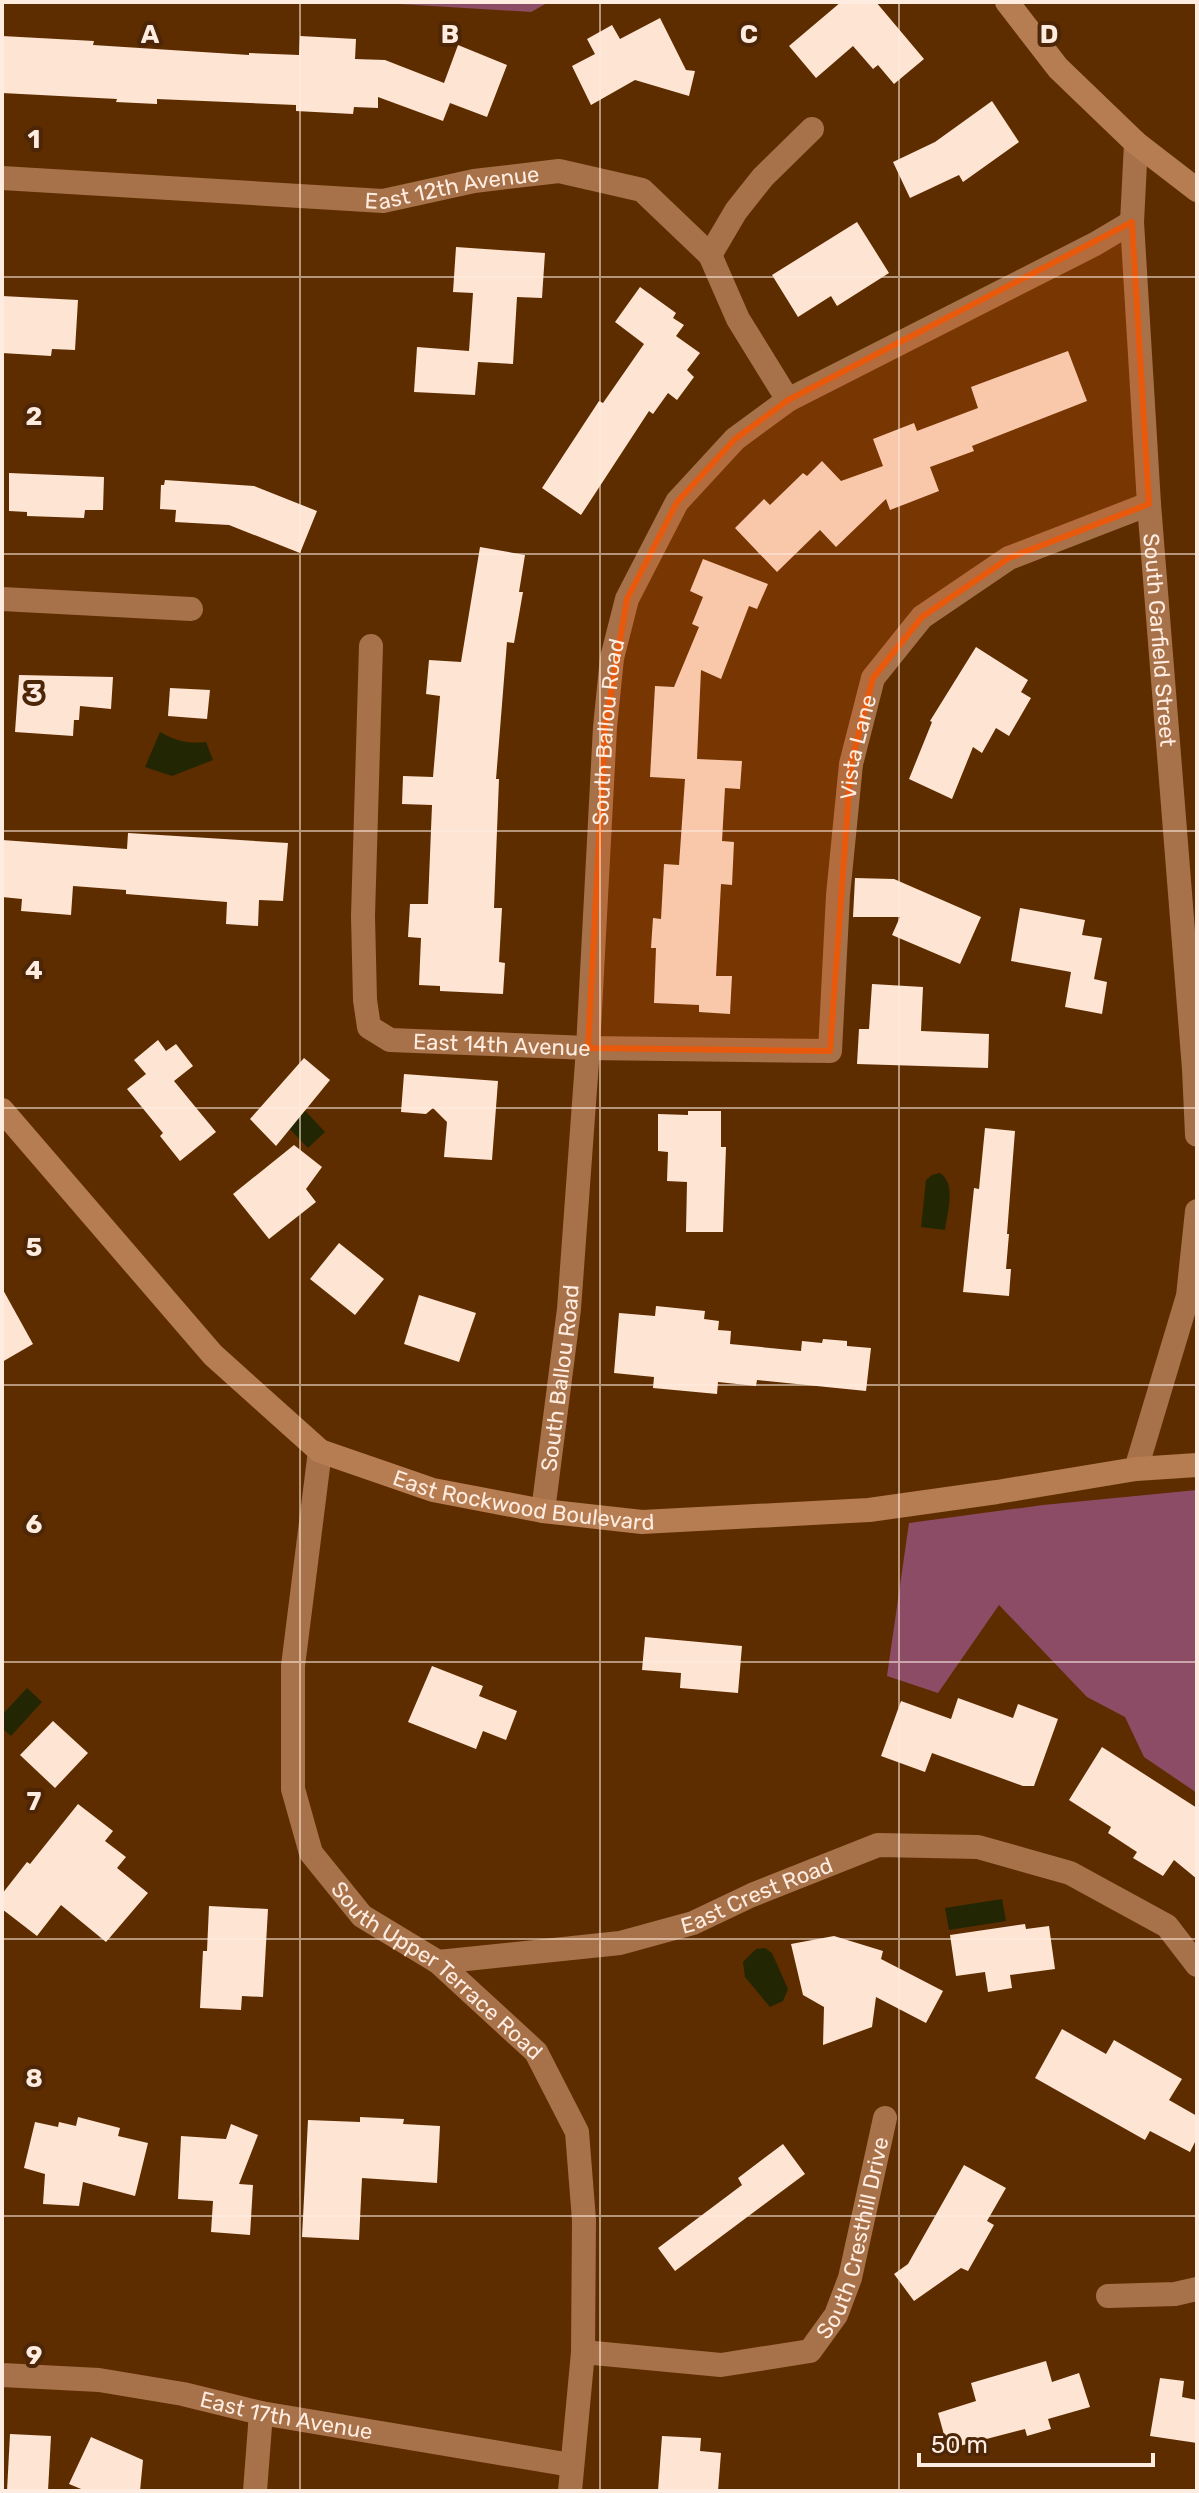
<svg xmlns="http://www.w3.org/2000/svg" width="1199" height="2493" font-family="Rubik,sans-serif">
	<rect width="100%" height="100%" fill="#5d2d00"/>
	<g fill="#8c4c66">
		<polygon points="366,2 549,2 531,12"/>
		<polygon points="1197,1490 1197,1793 1144,1757 1125,1717 1087,1697 999,1605 938,1693 887,1676 909,1523 1043,1505"/>
	</g>
	<g fill="#222602">
		<path d="M 160,732 C 176,741 188,744 206,742 L 213,760 L 172,776 L 145,767 Z"/>
		<polygon points="295,1100 325,1132 308,1148 278,1117"/>
		<path d="M 940,1173 C 957,1184 947,1213 945,1230 L 921,1227 L 926,1180 L 932,1175 Z"/>
		<polygon points="27,1688 42,1702 11,1736 2,1728 2,1715"/>
		<polygon points="1002,1899 1006,1921 949,1930 945,1908"/>
		<polygon points="765,1948 772,1953 788,1989 783,2001 770,2007 745,1977 743,1962 756,1949"/>
	</g>
	<g fill="#fee4d3">
		<polygon points="841,2 876,2 924,59 894,84 878,65 873,69 853,46 816,78 789,46"/>
		<polygon points="660,18 686,70 695,71 689,96 635,80 591,105 572,66 595,54 587,39 612,25 620,39"/>
		<polygon points="2,36 94,41 93,45 249,55 249,53 299,55 300,36 356,39 355,59 385,60 444,83 458,45 507,65 487,117 450,103 443,121 378,97 378,108 354,107 353,114 296,111 296,105 157,99 157,104 116,102 117,99 2,93"/>
		<polygon points="992,101 1019,142 963,182 959,175 910,198 893,162 935,142"/>
		<polygon points="857,222 889,273 837,306 831,296 798,317 772,275"/>
		<polygon points="456,247 545,253 542,298 517,297 513,364 478,362 475,395 414,392 417,347 469,351 473,293 453,292"/>
		<polygon points="640,287 676,313 673,318 684,325 676,336 700,353 687,370 694,377 677,400 668,393 653,414 649,411 581,515 542,488 599,401 603,403 644,344 615,322"/>
		<polygon points="2,296 78,300 75,350 52,349 51,356 2,353"/>
		<polygon points="1068,351 1087,401 972,446 974,451 930,467 939,491 890,510 886,499 836,547 820,530 777,572 735,528 764,499 770,505 803,473 807,476 822,461 841,481 883,466 873,439 914,423 917,431 978,408 971,387"/>
		<polygon points="9,473 104,477 103,510 85,510 84,518 27,516 27,512 9,511"/>
		<polygon points="165,480 254,486 317,511 300,553 229,525 175,522 176,510 160,509 161,485 164,485"/>
		<polygon points="480,547 525,555 519,592 523,592 514,643 507,642 496,779 499,779 494,908 502,908 499,962 505,963 503,994 440,991 440,986 419,985 421,938 408,937 410,904 428,904 432,805 402,804 403,776 433,777 440,696 426,694 429,660 461,662"/>
		<polygon points="703,559 768,584 757,609 749,606 721,679 701,670 697,759 742,761 740,789 725,788 722,841 734,842 732,885 721,884 716,976 732,976 730,1014 699,1012 699,1005 654,1003 656,948 651,948 653,918 661,919 664,864 679,865 685,779 650,777 655,686 674,687 699,627 692,624 703,597 690,591"/>
		<polygon points="976,647 1028,680 1021,692 1031,698 1009,736 996,728 982,753 973,747 952,799 909,779 932,722 930,721"/>
		<polygon points="19,675 113,677 111,709 80,706 79,720 74,720 73,736 15,732"/>
		<polygon points="170,688 210,690 207,719 168,716"/>
		<polygon points="128,833 288,843 283,901 259,900 258,926 226,924 227,902 126,894 126,890 73,886 71,915 21,911 22,899 2,897 2,840 127,849"/>
		<polygon points="855,878 894,879 981,917 960,964 892,935 900,917 853,917"/>
		<polygon points="1020,908 1085,920 1082,935 1102,938 1094,979 1107,982 1102,1014 1065,1007 1071,972 1011,961"/>
		<polygon points="872,984 923,987 921,1031 989,1034 988,1068 857,1064 859,1029 869,1029"/>
		<polygon points="158,1040 166,1051 176,1044 193,1066 174,1081 216,1132 180,1161 160,1136 163,1133 127,1089 146,1074 134,1060"/>
		<polygon points="304,1058 330,1080 276,1146 250,1119"/>
		<polygon points="404,1074 498,1081 492,1160 444,1157 447,1122 433,1108 426,1114 401,1112"/>
		<polygon points="688,1111 721,1111 721,1147 726,1147 723,1232 686,1232 687,1182 667,1181 668,1152 658,1151 658,1114 688,1115"/>
		<polygon points="985,1128 1015,1131 1007,1234 1009,1234 1006,1269 1011,1269 1009,1296 963,1292 974,1188 979,1189"/>
		<polygon points="294,1145 322,1167 306,1189 316,1202 269,1239 233,1194"/>
		<polygon points="339,1243 384,1279 355,1315 310,1279"/>
		<polygon points="2,1288 33,1344 2,1362"/>
		<polygon points="419,1295 476,1313 459,1362 404,1344"/>
		<polygon points="656,1306 705,1311 704,1319 719,1321 718,1330 731,1331 730,1344 801,1351 802,1341 822,1343 823,1339 847,1341 847,1346 871,1348 866,1391 757,1380 756,1386 718,1382 717,1394 653,1388 654,1377 614,1373 619,1313 655,1316"/>
		<polygon points="645,1637 742,1646 738,1693 680,1688 681,1673 642,1670"/>
		<polygon points="432,1666 483,1686 479,1696 517,1711 506,1740 483,1731 476,1749 408,1722"/>
		<polygon points="958,1698 1013,1718 1018,1704 1058,1719 1034,1786 1023,1786 932,1753 925,1772 881,1756 901,1701 951,1719"/>
		<polygon points="53,1721 88,1753 55,1788 20,1755"/>
		<polygon points="1102,1747 1197,1808 1197,1879 1174,1860 1163,1876 1133,1858 1137,1852 1108,1833 1111,1827 1069,1800"/>
		<polygon points="78,1804 113,1831 105,1841 126,1857 117,1868 148,1893 106,1942 61,1905 37,1936 2,1909 2,1894 27,1862 30,1864"/>
		<polygon points="209,1906 268,1909 263,1997 242,1996 241,2010 200,2008 203,1951 207,1951"/>
		<polygon points="1025,1924 1026,1929 1049,1926 1055,1969 1010,1975 1012,1988 988,1992 985,1972 956,1976 950,1935"/>
		<polygon points="834,1936 883,1951 881,1959 943,1991 926,2023 876,1997 872,2027 823,2045 824,2007 803,1995 791,1944"/>
		<polygon points="1062,2029 1106,2054 1114,2040 1182,2079 1169,2100 1197,2116 1197,2138 1190,2152 1150,2131 1145,2140 1035,2078"/>
		<polygon points="78,2117 120,2128 118,2136 148,2143 135,2196 83,2182 79,2206 43,2204 45,2174 24,2168 35,2122 58,2127 59,2122 76,2126"/>
		<polygon points="360,2117 404,2119 403,2124 440,2126 437,2183 362,2178 359,2240 302,2237 308,2120 360,2122"/>
		<polygon points="231,2124 258,2135 239,2184 253,2185 250,2235 211,2232 213,2201 178,2199 181,2136 226,2139"/>
		<polygon points="783,2144 805,2174 675,2271 658,2248 742,2185 738,2178"/>
		<polygon points="964,2165 1006,2188 987,2221 994,2225 968,2271 961,2268 914,2301 894,2274 908,2264"/>
		<polygon points="1046,2361 1052,2382 1079,2373 1090,2407 1048,2419 1051,2429 1027,2436 1025,2429 948,2449 938,2413 976,2401 971,2383"/>
		<polygon points="1160,2378 1184,2381 1182,2397 1197,2400 1197,2443 1150,2436"/>
		<polygon points="10,2434 51,2436 48,2491 7,2491"/>
		<polygon points="662,2436 701,2438 700,2451 721,2453 718,2491 658,2491"/>
		<polygon points="91,2437 143,2460 140,2491 86,2491 69,2484"/>
	</g>
	<g fill="none" stroke-linecap="round" stroke-linejoin="round">
		<g stroke="#a7714a" stroke-width="24">
			<path id="s1" d="M 1136,143 L 1132,222 L 1149,504 L 1194,1069 L 1197,1135"/>
			<path id="s2" d="M 2,178 L 383,201 L 474,181 L 559,171 L 642,190 L 710,255 L 738,319 L 788,400"/>
			<polyline points="710,255 736,211 763,177 812,129"/>
			<polyline points="2,599 191,609"/>
			<path id="s3" d="M 371,646 L 363,916 L 365,1000 L 369,1027 L 390,1040 L 588,1048 L 830,1051 L 838,895 L 851,764 L 873,678 L 922,617 L 1009,558 L 1149,504"/>
			<path id="s4" d="M 320,1451 L 293,1666 L 293,1789 L 311,1853 L 362,1916 L 438,1962 L 536,2052 L 577,2132 L 584,2220 L 583,2352 L 570,2491"/>
			<polyline points="1136,1469 1188,1296 1197,1211"/>
			<path id="s5" d="M 543,1511 L 569,1309 L 588,1048 L 605,727 L 612,658 L 627,599 L 677,502 L 735,439 L 788,400 L 1095,244 L 1132,222"/>
			<path id="s6" d="M 438,1962 L 620,1943 L 693,1923 L 752,1895 L 878,1845 L 978,1847 L 1070,1873 L 1167,1926 L 1197,1965"/>
			<polyline points="1108,2296 1175,2294 1197,2289"/>
			<path id="s7" d="M 583,2352 L 721,2365 L 810,2351 L 836,2315 L 850,2278 L 885,2118"/>
			<path id="s8" d="M 2,2375 L 99,2380 L 183,2394 L 261,2413 L 571,2465"/>
			<polyline points="255,2491 261,2413"/>
		</g>
		<g stroke="#b67c52" stroke-width="24">
			<polyline points="1007,2 1058,68 1136,143 1197,190"/>
			<path id="s9" d="M 2,1110 L 213,1355 L 320,1451 L 433,1490 L 543,1511 L 642,1522 L 869,1510 L 997,1492 L 1136,1469 L 1197,1465"/>
		</g>
	</g>
	<path fill="#e8590c" fill-opacity="0.2" stroke="#e8590c" stroke-width="6" stroke-linejoin="round" d="M 1132,222 L 1149,504 L 1009,558 L 922,617 L 873,678 L 851,764 L 830,1051 L 588,1048 L 605,727 L 627,599 L 677,502 L 735,439 L 788,400 Z"/>
	<path fill="none" stroke="#ffece0" stroke-width="2" stroke-opacity="0.55" d="M 300,2 L 300,2491M 600,2 L 600,2491M 899,2 L 899,2491M 2,277 L 1197,277M 2,554 L 1197,554M 2,831 L 1197,831M 2,1108 L 1197,1108M 2,1385 L 1197,1385M 2,1662 L 1197,1662M 2,1939 L 1197,1939M 2,2216 L 1197,2216"/>
	<g text-anchor="middle" stroke-width="8" stroke-linejoin="round" paint-order="stroke">
		<g font-size="22" fill="#ffece0" stroke="#4c2607">
			<text dy="8" stroke="none"><textPath href="#s2" startOffset="452">East 12th Avenue</textPath></text>
			<text dy="8" stroke="none"><textPath href="#s1" startOffset="498">South Garfield Street</textPath></text>
			<text dy="8" stroke="none"><textPath href="#s5" startOffset="782">South Ballou Road</textPath></text>
			<text dy="8" stroke="none"><textPath href="#s3" startOffset="1152">Vista Lane</textPath></text>
			<text dy="8" stroke="none"><textPath href="#s3" startOffset="518">East 14th Avenue</textPath></text>
			<text dy="8" stroke="none"><textPath href="#s5" startOffset="134">South Ballou Road</textPath></text>
			<text dy="8" stroke="none"><textPath href="#s9" startOffset="678">East Rockwood Boulevard</textPath></text>
			<text dy="8" stroke="none"><textPath href="#s6" startOffset="328">East Crest Road</textPath></text>
			<text dy="8" stroke="none"><textPath href="#s4" startOffset="580">South Upper Terrace Road</textPath></text>
			<text dy="8" stroke="none"><textPath href="#s7" startOffset="352">South Cresthill Drive</textPath></text>
			<text dy="8" stroke="none"><textPath href="#s8" startOffset="288">East 17th Avenue</textPath></text>
		</g>
	</g>
	<g font-size="26" text-anchor="middle" font-weight="bold" fill="#ffece0" stroke="#4c2607" stroke-width="8" stroke-linejoin="round" paint-order="stroke">
		<text x="150" y="43">A</text>
		<text x="450" y="43">B</text>
		<text x="749" y="43">C</text>
		<text x="1049" y="43">D</text>
		<text x="34" y="148">1</text>
		<text x="34" y="425">2</text>
		<text x="34" y="702">3</text>
		<text x="34" y="979">4</text>
		<text x="34" y="1256">5</text>
		<text x="34" y="1533">6</text>
		<text x="34" y="1810">7</text>
		<text x="34" y="2087">8</text>
		<text x="34" y="2364">9</text>
	</g>
	<rect width="1199" height="2493" fill="none" stroke="#ffece0" stroke-width="8"/>
	<path d="M919 2453v12h234v-12" fill="none" stroke="#ffece0" stroke-width="4"/>
	<text x="931" y="2453" font-size="24" fill="#ffece0" stroke="#4c2607" stroke-width="6" paint-order="stroke">50 m</text>
</svg>
